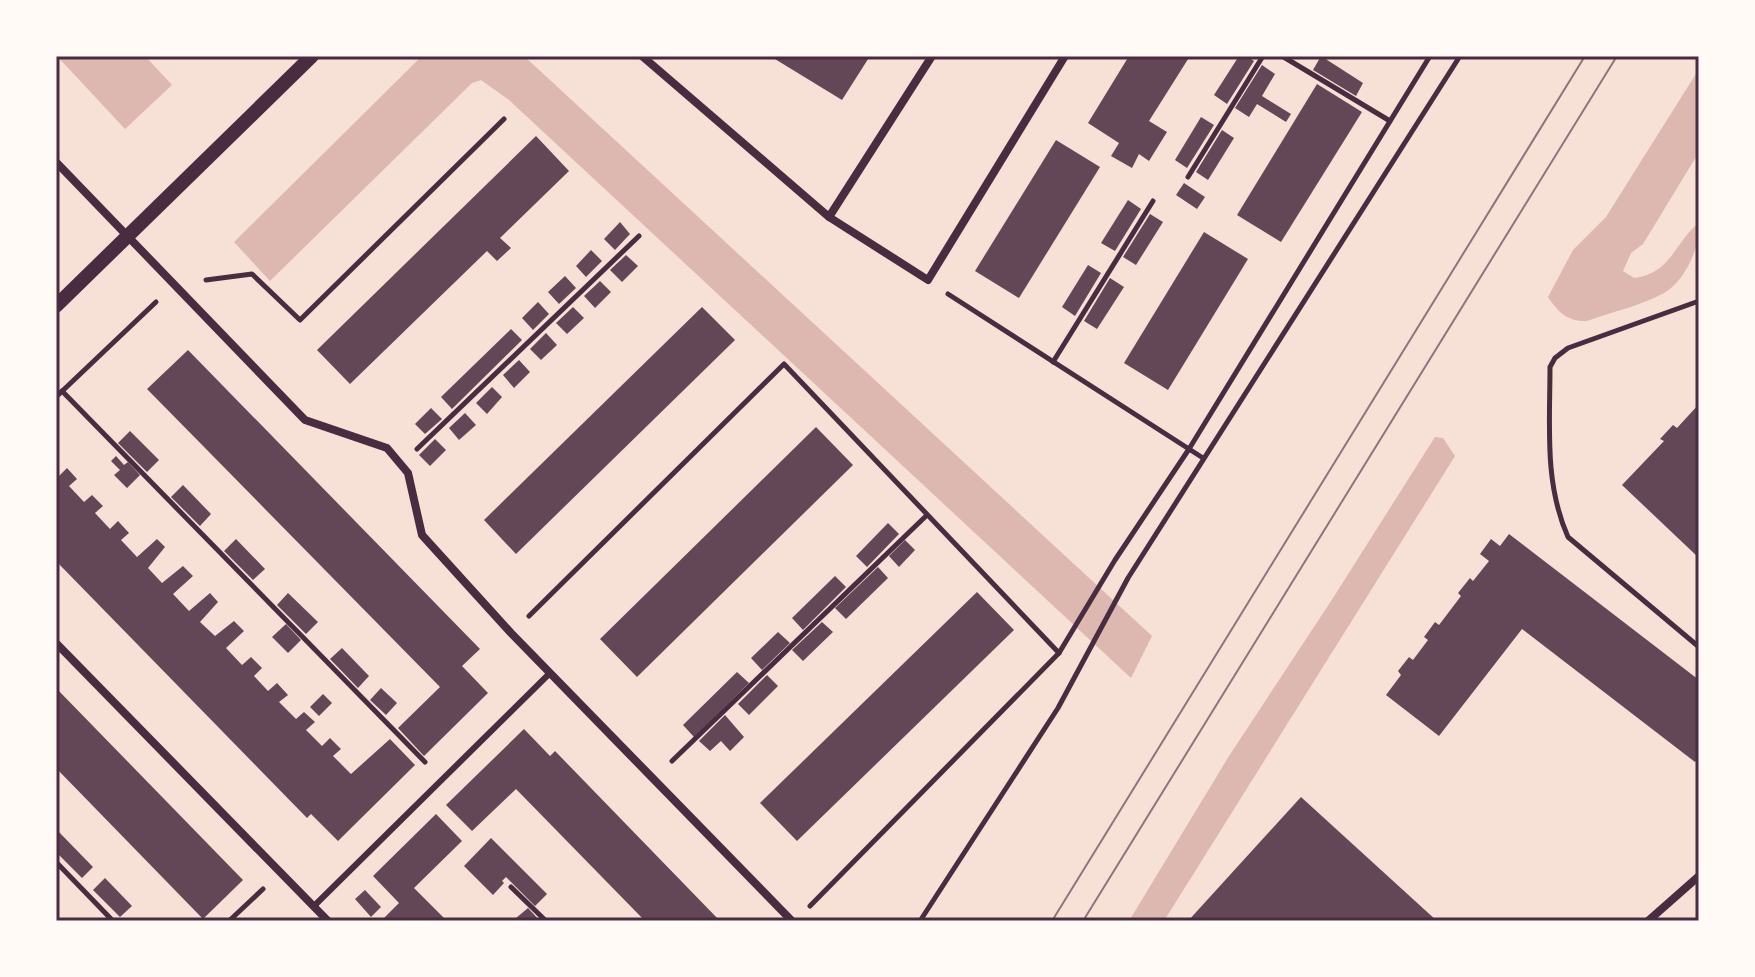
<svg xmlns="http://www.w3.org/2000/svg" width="1755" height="977" font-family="'Fira Sans',sans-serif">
	<rect width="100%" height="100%" fill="#f7e1d7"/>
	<g fill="#dcb8b0">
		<polygon points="57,56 145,56 172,85 125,129"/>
		<polygon points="422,56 524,56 1152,636 1131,678 509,100 481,80 472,83 270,281 234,242"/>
		<path d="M 1699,69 L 1699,152 L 1643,244 L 1631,253 L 1623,271 L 1634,278 C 1670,273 1672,248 1696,225 L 1699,228 C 1699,249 1684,282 1664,293 C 1641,306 1611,312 1587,321 C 1568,322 1558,312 1548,297 L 1573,250 L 1606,217 Z"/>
		<polygon points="1435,437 1443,438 1455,456 1164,921 1129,921 1229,756 1333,598"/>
	</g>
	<g fill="#644757">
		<polygon points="770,56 870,56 842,100"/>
		<polygon points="1129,56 1190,56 1149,121 1167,132 1149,161 1139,154 1132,168 1111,156 1119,143 1088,123"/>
		<polygon points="1239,56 1246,56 1254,61 1227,104 1214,95"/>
		<polygon points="1321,56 1363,83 1356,96 1313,70"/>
		<polygon points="1262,65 1275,74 1262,96 1291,114 1286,122 1257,104 1249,117 1235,108"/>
		<polygon points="1317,84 1362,112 1281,242 1237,215"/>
		<polygon points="1201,117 1214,125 1187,168 1175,160"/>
		<polygon points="1222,130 1234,138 1208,180 1196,172"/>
		<polygon points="536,136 569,171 500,238 511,248 497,261 487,251 350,384 317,350"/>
		<polygon points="1056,140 1100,167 1019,298 975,271"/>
		<polygon points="1184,183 1205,197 1197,209 1176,195"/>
		<polygon points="1128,200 1141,209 1115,251 1101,243"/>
		<polygon points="1150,214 1163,222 1136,265 1123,257"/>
		<polygon points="620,222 630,234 615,250 604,239"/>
		<polygon points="1204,232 1248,259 1168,390 1124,363"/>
		<polygon points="591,250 602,261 586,277 576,266"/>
		<polygon points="626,255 638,266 622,282 610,270"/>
		<polygon points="1088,265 1101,273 1075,316 1062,307"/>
		<polygon points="565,276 576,288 559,304 548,292"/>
		<polygon points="1110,278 1124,287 1097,329 1084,321"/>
		<polygon points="600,281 611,292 595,308 584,296"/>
		<polygon points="538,302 549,314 533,330 522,318"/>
		<polygon points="573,307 584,318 567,334 556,323"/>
		<polygon points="702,307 735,340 516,554 484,520"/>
		<polygon points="511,329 522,340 452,409 441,397"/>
		<polygon points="546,333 557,345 541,360 530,349"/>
		<polygon points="188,350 480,649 462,666 488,693 424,756 398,728 440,687 147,389"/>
		<polygon points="519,360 530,372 514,388 503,375"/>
		<polygon points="492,387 502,397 487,414 476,403"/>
		<polygon points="1699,404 1699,558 1622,485 1664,441 1660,439 1673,425 1677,428"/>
		<polygon points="431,408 442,419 425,434 415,424"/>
		<polygon points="465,413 476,425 459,440 449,428"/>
		<polygon points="816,427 853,465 637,677 600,639"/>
		<polygon points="130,431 159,460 147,472 118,443"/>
		<polygon points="435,439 446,450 430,466 419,455"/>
		<polygon points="116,456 124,465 128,462 140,475 127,488 114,475 120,470 111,461"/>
		<polygon points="67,468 77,479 69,486 84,502 92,495 103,506 95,513 110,529 118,521 129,533 121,540 137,557 157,539 165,547 148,568 162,583 183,566 193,576 173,594 189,611 210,593 218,602 200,622 215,636 234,621 244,631 226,648 242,665 251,657 262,668 254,676 268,691 277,683 288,695 279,702 296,719 304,712 315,722 306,730 322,746 330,738 341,749 333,756 351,774 390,739 415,765 338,841 311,814 307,818 56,561 56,479"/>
		<polygon points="183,485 211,514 200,526 171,497"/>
		<polygon points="888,523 899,534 867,567 856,556"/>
		<polygon points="1509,534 1699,680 1699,757 1695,762 1522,629 1439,736 1386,695 1401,675 1398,671 1409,657 1413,660 1428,640 1424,637 1435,622 1439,625 1461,596 1458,593 1470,578 1473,581 1489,561 1480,554 1491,539 1500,546"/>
		<polygon points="236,539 265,569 253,580 224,551"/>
		<polygon points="905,540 915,550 899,567 889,556"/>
		<polygon points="878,567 888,578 846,619 835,608"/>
		<polygon points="835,576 846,587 803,630 792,618"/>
		<polygon points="977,592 1014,630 797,841 760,803"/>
		<polygon points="288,593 318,622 306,634 277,605"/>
		<polygon points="822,622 833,632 803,661 792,650"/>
		<polygon points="286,624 301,640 288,653 272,637"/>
		<polygon points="778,632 790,643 762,670 751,658"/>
		<polygon points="342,648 369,676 358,688 330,659"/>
		<polygon points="737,672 749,683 694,737 683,725"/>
		<polygon points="767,675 778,686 749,715 738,704"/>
		<polygon points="56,688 243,880 203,919 56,768"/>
		<polygon points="381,688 397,703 386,715 370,700"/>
		<polygon points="323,694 332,703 319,716 310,707"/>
		<polygon points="725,715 744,737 730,751 721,741 710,751 699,741"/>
		<polygon points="524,729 550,756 555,751 720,921 645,921 516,789 472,831 446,805"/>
		<polygon points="1301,797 1437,921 1188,921"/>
		<polygon points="436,814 462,841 414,888 447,921 381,921 399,903 373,876"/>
		<polygon points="56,829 93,867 82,878 56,852"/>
		<polygon points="491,838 547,894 535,906 506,877 502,881 504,883 493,895 464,866"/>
		<polygon points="105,878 132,906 120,917 93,890"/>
		<polygon points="365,890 381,907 371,917 355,899"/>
		<polygon points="528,908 540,921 519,921 516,918"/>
	</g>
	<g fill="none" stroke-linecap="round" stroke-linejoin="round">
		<g stroke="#4a2c40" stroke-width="5">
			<polyline points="1282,56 1390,121"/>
			<polyline points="1188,177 1263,56"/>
			<polyline points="206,280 252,274 300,320 504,119"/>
			<polyline points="948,294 1203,458"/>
			<path d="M 1699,301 L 1568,348 L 1555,358 L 1550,367 C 1550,425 1544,483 1568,537 L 1699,647"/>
			<polyline points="1053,362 1153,201"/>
			<polyline points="62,391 425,762"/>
			<polyline points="56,397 156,302"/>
			<polyline points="417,449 639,236"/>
			<polyline points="529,616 784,364 1059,653"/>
			<polyline points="672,761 927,515"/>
			<polyline points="56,862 113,921"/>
			<polyline points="511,887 546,921"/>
			<polyline points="810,906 1059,653 1115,560 1189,449 1430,56"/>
			<polyline points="229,921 263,889"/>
			<polyline points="920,921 1058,708 1128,578 1460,56"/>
		</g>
		<polyline stroke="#4a2c40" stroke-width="6" points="314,906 550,673"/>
		<g stroke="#4a2c40" stroke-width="8">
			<polyline points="642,56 829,217 928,280 1065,56"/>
			<polyline points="56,162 305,420 387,448 408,473 422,535 511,633 792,921"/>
			<polyline points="829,217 932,56"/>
			<polyline points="56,643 328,921"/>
			<polyline points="1648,921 1699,876"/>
		</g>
		<polyline stroke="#4a2c40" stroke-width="14" points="56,306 312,56"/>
		<g stroke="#8f747c" stroke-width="2">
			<polyline points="1052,921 1585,56"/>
			<polyline points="1083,921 1617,56"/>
		</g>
	</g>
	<rect width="1755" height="977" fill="none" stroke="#fffaf5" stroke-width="116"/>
	<rect x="58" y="58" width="1639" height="861" fill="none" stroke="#4a2c40" stroke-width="3"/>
</svg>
